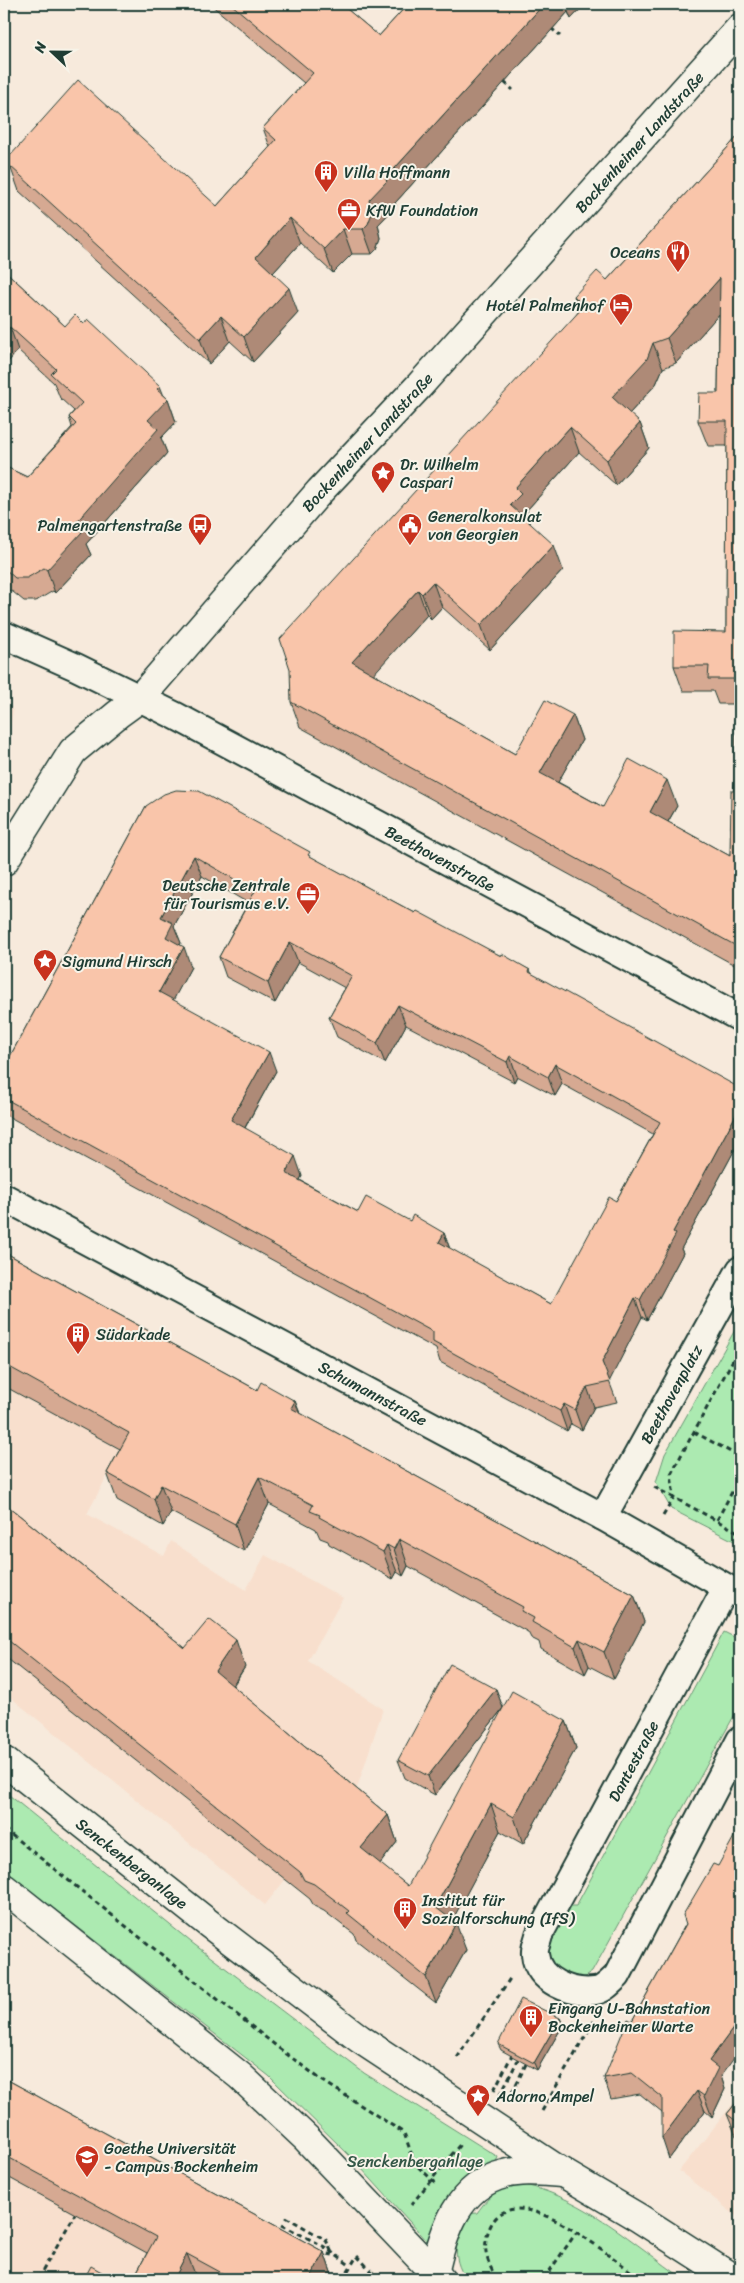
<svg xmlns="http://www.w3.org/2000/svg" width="744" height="2283" font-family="Sriracha,sans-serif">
	<rect width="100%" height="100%" fill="#f7eadc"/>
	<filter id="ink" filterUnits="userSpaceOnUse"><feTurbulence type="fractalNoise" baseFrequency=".02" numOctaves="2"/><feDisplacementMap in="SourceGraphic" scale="10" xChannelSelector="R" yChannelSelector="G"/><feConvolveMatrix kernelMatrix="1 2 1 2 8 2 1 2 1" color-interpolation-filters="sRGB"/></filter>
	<g filter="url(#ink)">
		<g fill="#f8dfcd">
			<polygon points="4,696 13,711 9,732 4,738"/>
			<polygon points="4,1274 131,1431 87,1514 164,1556 171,1541 246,1590 265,1555 343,1598 308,1661 383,1709 356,1791 265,1905 4,1692"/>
			<polygon points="4,2076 337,2279 4,2279"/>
			<polygon points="740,2095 740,2219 679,2171"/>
		</g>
		<g fill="#aceab1" stroke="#669472">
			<polygon points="740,1321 740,1544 671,1509 656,1482 665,1454"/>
			<polygon points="724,1632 740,1640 740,1705 592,1972 579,1981 547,1964 544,1953 568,1906 576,1906"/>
			<path d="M 4,1791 L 191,1942 L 364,2073 L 498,2157 L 496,2162 C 454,2178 442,2202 428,2242 L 352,2158 L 269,2076 L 4,1870 Z"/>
			<path d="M 525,2185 C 586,2199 634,2244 684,2279 L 466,2279 C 450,2255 457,2240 465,2214 L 477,2213 C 491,2193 500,2186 525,2185 Z"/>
		</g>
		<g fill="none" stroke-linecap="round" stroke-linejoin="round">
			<g stroke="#1f3d34" stroke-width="30">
				<g id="minor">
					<polyline points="4,635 76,667 176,716 740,1018"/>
					<polyline points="4,1197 603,1517 740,1595"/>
					<polyline points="603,1517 740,1270"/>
					<path d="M 726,1588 L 539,1935 C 538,1941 534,1948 535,1954 C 537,1981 571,1994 595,1991 C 604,1990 611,1981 617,1976 L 740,1740"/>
				</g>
			</g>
			<g stroke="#1f3d34" stroke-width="31">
				<polyline id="secondary" points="4,861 73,751 118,714 140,698 320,491 419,386 740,28"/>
			</g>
			<g stroke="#1f3d34" stroke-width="31">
				<g id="primary">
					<polyline points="4,1761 208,1923 360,2039 563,2173 639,2218 734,2279"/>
					<polyline points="4,1888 240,2076 307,2139 440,2279"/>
					<path d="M 434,2274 C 443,2232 458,2185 505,2174 C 524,2169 544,2172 563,2173"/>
				</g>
			</g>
			<g stroke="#1f3d34" stroke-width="3" stroke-dasharray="5 4" stroke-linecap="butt">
				<polyline points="551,28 560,36"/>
				<polyline points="504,82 513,90"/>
				<polyline points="694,1432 740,1457"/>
				<polyline points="654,1487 740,1533"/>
				<polyline points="663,1516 674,1498 671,1474 740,1347"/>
				<polyline points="717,1520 740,1477"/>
				<polyline points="4,1829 280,2049 323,2081 404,2133 415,2164 438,2185"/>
				<polyline points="457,2058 511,1977"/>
				<polyline points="494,2090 513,2053"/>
				<polyline points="500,2095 519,2058"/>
				<polyline points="508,2101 527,2062"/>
				<polyline points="542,2111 594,2021"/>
				<polyline points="411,2205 462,2142"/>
				<polyline points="286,2217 326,2240 333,2255 322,2253"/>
				<polyline points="282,2225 323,2246 351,2266"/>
				<polyline points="38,2279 75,2214"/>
				<polyline points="343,2279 357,2256 379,2279"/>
				<path d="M 497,2279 C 486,2261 481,2245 491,2225 C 517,2174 614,2260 641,2279"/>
				<polyline points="544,2279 576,2233"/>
			</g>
			<use href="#minor" stroke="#f7f3e8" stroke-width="26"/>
			<use href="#secondary" stroke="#f7f3e8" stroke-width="28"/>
			<use href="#primary" stroke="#f7f3e8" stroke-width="28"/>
		</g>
		<g fill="#d6a992" stroke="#1f3d34" fill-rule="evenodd">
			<polygon points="38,4 60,4 60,7"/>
			<polygon points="210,4 341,4 379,36 408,4 585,4 571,19 568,12 395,203 396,206 378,225 381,238 377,249 372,254 352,254 333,273 300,243 273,273 298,313 253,362 230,341 209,364 19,191 10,166 217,206 270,147 263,128 304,83"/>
			<path d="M 740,134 L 740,968 L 300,727 L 291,702 L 579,311 L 574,296 L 607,280 ZM 719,314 L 718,393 L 698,421 L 708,446 L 727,446 L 726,632 L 674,666 L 683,691 L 713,691 L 718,704 L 736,704 L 735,770 L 730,856 L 668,822 L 677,806 L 603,807 L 558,782 L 582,740 L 573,715 L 515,754 L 373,674 L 427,615 L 431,619 L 442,607 L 490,650 L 563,570 L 528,521 L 530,519 L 527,510 L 579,452 L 616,485 L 649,448 L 640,423 L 629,414 L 656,384 L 663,368 L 676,363 Z"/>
			<polygon points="4,270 65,326 164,395 168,399 176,422 161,438 167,453 86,544 91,555 55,593 53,591 36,601 24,601 13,592 4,588 4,466 27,477 72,427 69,417 74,411 60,398 54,383 18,350 4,367"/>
			<path d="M 146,806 L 311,857 L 415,913 L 501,956 L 530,970 L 532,974 L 740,1098 L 740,1140 L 681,1249 L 683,1253 L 647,1320 L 642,1317 L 609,1381 L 617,1402 L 594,1407 L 582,1430 L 571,1424 L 567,1431 L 539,1416 L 440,1362 L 436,1349 L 4,1114 L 4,1074 L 9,1063 L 8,1060 ZM 202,876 L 248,903 L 219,957 L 226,977 L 275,1003 L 298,962 L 345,988 L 329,1017 L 337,1037 L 385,1063 L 406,1025 L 514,1082 L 517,1076 L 555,1096 L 562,1084 L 653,1134 L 616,1201 L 551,1304 L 450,1249 L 444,1233 L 410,1221 L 358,1212 L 300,1180 L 302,1176 L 245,1128 L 276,1071 L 173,1000 L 191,967 L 180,945 L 181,943 L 174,926 Z"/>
			<polygon points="4,1252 257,1390 295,1401 300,1413 634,1595 644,1622 614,1679 589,1666 585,1674 541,1649 539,1642 531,1638 528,1632 408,1566 403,1576 397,1572 393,1579 329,1544 328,1541 320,1538 316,1529 269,1504 244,1551 171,1512 163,1526 117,1500 107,1473 120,1449 4,1386"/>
			<polygon points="4,1503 185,1648 245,1667 233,1686 388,1815 397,1842 380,1864 408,1886 566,1721 576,1748 523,1844 500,1831 452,1920 466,1950 436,2003 356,1940 354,1934 324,1911 314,1906 310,1899 4,1656"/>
			<polygon points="496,1689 503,1708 435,1795 405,1778 398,1760"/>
			<polygon points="718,1866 721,2076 725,2089 712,2117 705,2111 669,2159 662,2112 640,2094 611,2099 604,2078 632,2021"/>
			<polygon points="560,2018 563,2025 537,2070 501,2050 498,2044"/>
			<polygon points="4,2078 324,2252 333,2278 333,2279 133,2279 147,2253 4,2175"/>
			<polygon points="740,2098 740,2140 736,2136 727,2114"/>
		</g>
		<g fill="#ae8a77" stroke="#1f3d34">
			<polygon points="544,4 565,4 568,12 395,203 396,206 378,225 381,238 377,249 372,254 363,229 369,200 385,179"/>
			<polygon points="565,4 585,4 571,19"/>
			<polygon points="290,218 300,243 265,282 256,257"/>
			<polygon points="343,229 352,254 333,273 324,249"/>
			<polygon points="720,278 729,303 676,363 667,338"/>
			<polygon points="289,288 298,313 253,362 244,337"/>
			<polygon points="221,316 230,341 209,364 200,339"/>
			<polygon points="10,327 18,350 4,367 4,334"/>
			<polygon points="653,343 663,368 656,384 621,423 612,397"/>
			<polygon points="160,386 166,401 168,399 176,422 161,438 167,453 86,544 91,555 55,593 47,570 74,525 148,420 157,389"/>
			<polygon points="640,423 649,448 616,485 607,460"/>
			<polygon points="570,427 579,452 527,510 530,519 520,530 510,505 515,488"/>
			<polygon points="554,545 563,570 490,650 481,625"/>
			<polygon points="433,582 442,607 431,619 422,594"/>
			<polygon points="418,590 427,615 361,688 352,662"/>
			<polygon points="573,715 582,740 549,798 540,773"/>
			<polygon points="667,780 677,806 659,837 650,812"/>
			<polygon points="194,856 202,876 174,926 181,943 173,957 166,937 161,917"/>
			<polygon points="290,942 298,962 275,1003 268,983"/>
			<polygon points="184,947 191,967 167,1012 159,992"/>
			<polygon points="398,1005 406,1025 385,1063 377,1043"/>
			<polygon points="269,1052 276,1071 238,1140 231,1120"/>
			<polygon points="510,1056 517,1076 514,1082 507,1062"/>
			<polygon points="555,1064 562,1084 555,1096 548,1077"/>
			<polygon points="740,1107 740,1140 681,1249 683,1253 647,1320 640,1300 673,1232"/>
			<polygon points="295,1156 302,1176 293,1192 286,1173"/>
			<polygon points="444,1233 451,1252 439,1242"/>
			<polygon points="635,1298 642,1317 609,1382 602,1362"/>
			<polygon points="587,1387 594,1407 582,1430 575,1410"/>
			<polygon points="295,1401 305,1428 291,1408"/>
			<polygon points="564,1404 571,1424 567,1431 560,1411"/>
			<polygon points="259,1477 269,1504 244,1551 235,1524"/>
			<polygon points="161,1485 171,1512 163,1526 154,1499"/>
			<polygon points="399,1539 408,1566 403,1576 394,1549"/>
			<polygon points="387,1545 397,1572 393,1579 383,1552"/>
			<polygon points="634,1595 644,1622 614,1679 604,1652"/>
			<polygon points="579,1639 589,1666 585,1674 575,1647"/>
			<polygon points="236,1640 245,1667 224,1697 215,1671"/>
			<polygon points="496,1689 503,1708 435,1795 428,1776"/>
			<polygon points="566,1721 576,1748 523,1844 514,1817"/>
			<polygon points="491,1804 500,1831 445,1934 435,1907"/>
			<polygon points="388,1815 397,1842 371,1875 361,1848"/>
			<polygon points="456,1923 466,1950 436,2003 426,1977"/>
			<polygon points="560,2018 563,2025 537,2070 534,2063"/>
			<polygon points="740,2019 740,2050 721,2076 725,2089 712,2117 704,2096 709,2061"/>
			<polygon points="697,2091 705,2111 669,2159 662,2138"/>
			<polygon points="324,2252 333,2278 333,2279 310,2279"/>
			<polygon points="187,2254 197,2279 174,2279"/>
		</g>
		<g fill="#f9c5aa" stroke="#1f3d34" fill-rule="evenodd">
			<polygon points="231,4 341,4 379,36 408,4 544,4 385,179 387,181 369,200 372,213 368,224 363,229 343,229 324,249 290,218 256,257 289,288 244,337 221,316 200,339 10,166 10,156 78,80 217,206 276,140 263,128 313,73"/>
			<path d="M 740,134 L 740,948 L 291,702 L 290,669 L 280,639 L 584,306 L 574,296 L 597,271 L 607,280 ZM 720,278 L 718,393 L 699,393 L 698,421 L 727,421 L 726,632 L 674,631 L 674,666 L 709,666 L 708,679 L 736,679 L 735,770 L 734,791 L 731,791 L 730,856 L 650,812 L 667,780 L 629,759 L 603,807 L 540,773 L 573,715 L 545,700 L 515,754 L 352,662 L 418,590 L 422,594 L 433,582 L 481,625 L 554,545 L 510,505 L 521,494 L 515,488 L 570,427 L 607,460 L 640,423 L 612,397 L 647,359 L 653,343 L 667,338 Z"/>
			<polygon points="4,270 65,326 75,315 84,324 88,319 160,386 157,389 168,399 148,420 158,429 74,525 82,532 47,570 44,568 27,578 15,578 4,568 4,466 27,477 76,424 69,417 82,403 51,374 56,369 10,327 4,334"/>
			<path d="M 176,790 L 199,791 L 310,852 L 308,855 L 415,913 L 417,911 L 501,956 L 502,954 L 530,970 L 529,972 L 736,1086 L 740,1102 L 740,1107 L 673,1232 L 676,1234 L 640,1300 L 635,1298 L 602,1362 L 610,1382 L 587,1387 L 575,1410 L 564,1404 L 560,1411 L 532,1396 L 433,1342 L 433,1332 L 4,1098 L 4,1074 L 11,1061 L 8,1060 L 146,806 L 164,794 ZM 194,856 L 255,891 L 219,957 L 268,983 L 290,942 L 352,976 L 329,1017 L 377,1043 L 398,1005 L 507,1062 L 510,1056 L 548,1077 L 555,1064 L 660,1122 L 616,1201 L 609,1197 L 551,1304 L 439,1242 L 444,1233 L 413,1215 L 410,1221 L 366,1197 L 358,1212 L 286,1173 L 295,1156 L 231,1120 L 269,1052 L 159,992 L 184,947 L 166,937 L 173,923 L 161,917 Z"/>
			<polygon points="4,1252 257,1390 261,1382 295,1401 291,1408 634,1595 604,1652 579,1639 575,1647 532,1622 534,1618 521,1611 523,1607 399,1539 394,1549 387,1545 383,1552 319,1517 320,1515 310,1511 313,1505 259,1477 235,1524 161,1485 154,1499 107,1473 129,1433 4,1364"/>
			<polygon points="4,1503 185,1648 209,1619 236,1640 215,1671 388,1815 361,1848 408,1886 512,1691 566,1721 514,1817 491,1804 435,1907 456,1923 426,1977 347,1913 349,1911 314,1884 304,1880 300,1872 4,1637"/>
			<polygon points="450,1664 496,1689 428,1776 398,1760"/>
			<polygon points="740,1826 740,2019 709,2061 718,2068 704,2096 697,2091 662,2138 662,2097 632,2073 604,2078 628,2019 632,2021 686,1924 683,1915 713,1864 718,1866"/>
			<polygon points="521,1999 560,2018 534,2063 498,2044"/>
			<polygon points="4,2078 324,2252 310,2279 233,2279 187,2254 174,2279 133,2279 156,2237 4,2155"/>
			<polygon points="740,2098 740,2124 727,2114"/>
			<polygon points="91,2266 114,2279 84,2279"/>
		</g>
	</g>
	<defs>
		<g id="building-pin" transform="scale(1.25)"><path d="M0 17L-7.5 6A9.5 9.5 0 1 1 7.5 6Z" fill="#c8321e" stroke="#f7f3e8"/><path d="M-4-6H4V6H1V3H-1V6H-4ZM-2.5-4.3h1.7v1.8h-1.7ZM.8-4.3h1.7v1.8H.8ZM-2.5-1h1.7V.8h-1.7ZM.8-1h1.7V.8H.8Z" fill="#fff"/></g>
		<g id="office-pin" transform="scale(1.25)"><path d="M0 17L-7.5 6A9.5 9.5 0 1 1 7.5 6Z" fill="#c8321e" stroke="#f7f3e8"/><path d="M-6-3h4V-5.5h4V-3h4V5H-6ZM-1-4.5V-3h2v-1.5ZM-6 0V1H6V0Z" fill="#fff"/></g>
		<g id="restaurant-pin" transform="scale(1.25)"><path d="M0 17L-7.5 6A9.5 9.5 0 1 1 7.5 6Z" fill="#c8321e" stroke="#f7f3e8"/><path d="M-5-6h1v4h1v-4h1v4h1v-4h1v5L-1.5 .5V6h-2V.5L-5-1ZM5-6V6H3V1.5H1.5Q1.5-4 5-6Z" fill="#fff"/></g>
		<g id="hotel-pin" transform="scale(1.25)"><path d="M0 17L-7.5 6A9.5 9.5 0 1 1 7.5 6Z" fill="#c8321e" stroke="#f7f3e8"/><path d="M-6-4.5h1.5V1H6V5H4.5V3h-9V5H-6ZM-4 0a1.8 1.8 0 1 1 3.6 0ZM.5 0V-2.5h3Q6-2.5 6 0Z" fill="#fff"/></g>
		<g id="sight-pin" transform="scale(1.25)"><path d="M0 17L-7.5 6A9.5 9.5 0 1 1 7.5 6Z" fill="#c8321e" stroke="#f7f3e8"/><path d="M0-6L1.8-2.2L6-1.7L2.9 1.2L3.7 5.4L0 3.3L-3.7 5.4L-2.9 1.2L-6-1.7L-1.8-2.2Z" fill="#fff"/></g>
		<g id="bus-pin" transform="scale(1.25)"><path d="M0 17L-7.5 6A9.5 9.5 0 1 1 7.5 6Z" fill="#c8321e" stroke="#f7f3e8"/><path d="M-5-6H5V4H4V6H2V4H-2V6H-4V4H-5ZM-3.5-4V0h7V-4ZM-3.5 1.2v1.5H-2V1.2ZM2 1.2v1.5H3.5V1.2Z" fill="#fff"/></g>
		<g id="civic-pin" transform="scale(1.25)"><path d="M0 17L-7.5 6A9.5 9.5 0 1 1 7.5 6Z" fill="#c8321e" stroke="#f7f3e8"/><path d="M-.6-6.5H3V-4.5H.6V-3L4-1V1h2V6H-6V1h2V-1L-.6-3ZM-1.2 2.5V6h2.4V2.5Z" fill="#fff"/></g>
		<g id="university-pin" transform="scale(1.25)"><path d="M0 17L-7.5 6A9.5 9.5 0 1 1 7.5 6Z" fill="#c8321e" stroke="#f7f3e8"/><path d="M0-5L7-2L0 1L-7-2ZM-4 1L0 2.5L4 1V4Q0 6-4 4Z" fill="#fff"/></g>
	</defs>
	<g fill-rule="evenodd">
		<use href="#building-pin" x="326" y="172"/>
		<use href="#office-pin" x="349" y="210"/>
		<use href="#restaurant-pin" x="678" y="252"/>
		<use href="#hotel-pin" x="621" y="305"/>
		<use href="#sight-pin" x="383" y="473"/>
		<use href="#bus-pin" x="200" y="525"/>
		<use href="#civic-pin" x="410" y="525"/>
		<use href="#office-pin" x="308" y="894"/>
		<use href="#sight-pin" x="45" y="961"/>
		<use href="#building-pin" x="78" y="1334"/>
		<use href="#building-pin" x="405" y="1909"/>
		<use href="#building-pin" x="531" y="2017"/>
		<use href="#sight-pin" x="478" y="2096"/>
		<use href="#university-pin" x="87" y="2157"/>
	</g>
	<g text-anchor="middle" stroke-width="4" stroke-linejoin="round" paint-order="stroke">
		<g font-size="16" fill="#1f3d34" stroke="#f7f3e8">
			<text transform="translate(639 142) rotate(-48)" y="6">Bockenheimer Landstraße</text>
			<text transform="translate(367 442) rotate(-47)" y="6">Bockenheimer Landstraße</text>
			<text transform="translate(440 858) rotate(28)" y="6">Beethovenstraße</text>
			<text transform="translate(373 1393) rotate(28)" y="6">Schumannstraße</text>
			<text transform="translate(671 1394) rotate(-61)" y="6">Beethovenplatz</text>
			<text transform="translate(633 1761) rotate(-62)" y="6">Dantestraße</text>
			<text transform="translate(132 1863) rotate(38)" y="6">Senckenberganlage</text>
		</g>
		<g font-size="16" fill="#1f3d34" stroke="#f7f3e8" text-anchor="start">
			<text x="344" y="178">Villa Hoffmann</text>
			<text x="366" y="216">KfW Foundation</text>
			<text x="660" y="258" text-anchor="end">Oceans</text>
			<text x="604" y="311" text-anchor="end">Hotel Palmenhof</text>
			<text x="400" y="470">Dr. Wilhelm<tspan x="400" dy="18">Caspari</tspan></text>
			<text x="428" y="522">Generalkonsulat<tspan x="428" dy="18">von Georgien</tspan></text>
			<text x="182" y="531" text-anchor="end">Palmengartenstraße</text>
			<text x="290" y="891" text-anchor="end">Deutsche Zentrale<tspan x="290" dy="18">für Tourismus e.V.</tspan></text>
			<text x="62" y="967">Sigmund Hirsch</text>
			<text x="96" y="1340">Südarkade</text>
			<text x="422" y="1906">Institut für<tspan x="422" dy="18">Sozialforschung (IfS)</tspan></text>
			<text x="548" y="2014">Eingang U-Bahnstation<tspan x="548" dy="18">Bockenheimer Warte</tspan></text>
			<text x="496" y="2102">Adorno Ampel</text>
			<text x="104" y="2154">Goethe Universität<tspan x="104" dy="18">- Campus Bockenheim</tspan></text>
		</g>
		<g font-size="16" fill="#345747" stroke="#f7f3e8">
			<text x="415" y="2167">Senckenberganlage</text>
		</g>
	</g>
	<rect width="744" height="2283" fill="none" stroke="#f7f3e8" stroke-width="20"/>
	<rect x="10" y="10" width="724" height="2263" fill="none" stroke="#1f3d34" stroke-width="2" filter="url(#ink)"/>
	<g transform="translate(52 52) rotate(292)" stroke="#f7f3e8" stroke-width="4" paint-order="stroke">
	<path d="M0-4L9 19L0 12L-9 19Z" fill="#1f3d34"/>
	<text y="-8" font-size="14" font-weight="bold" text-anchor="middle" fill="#1f3d34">N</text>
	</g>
</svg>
